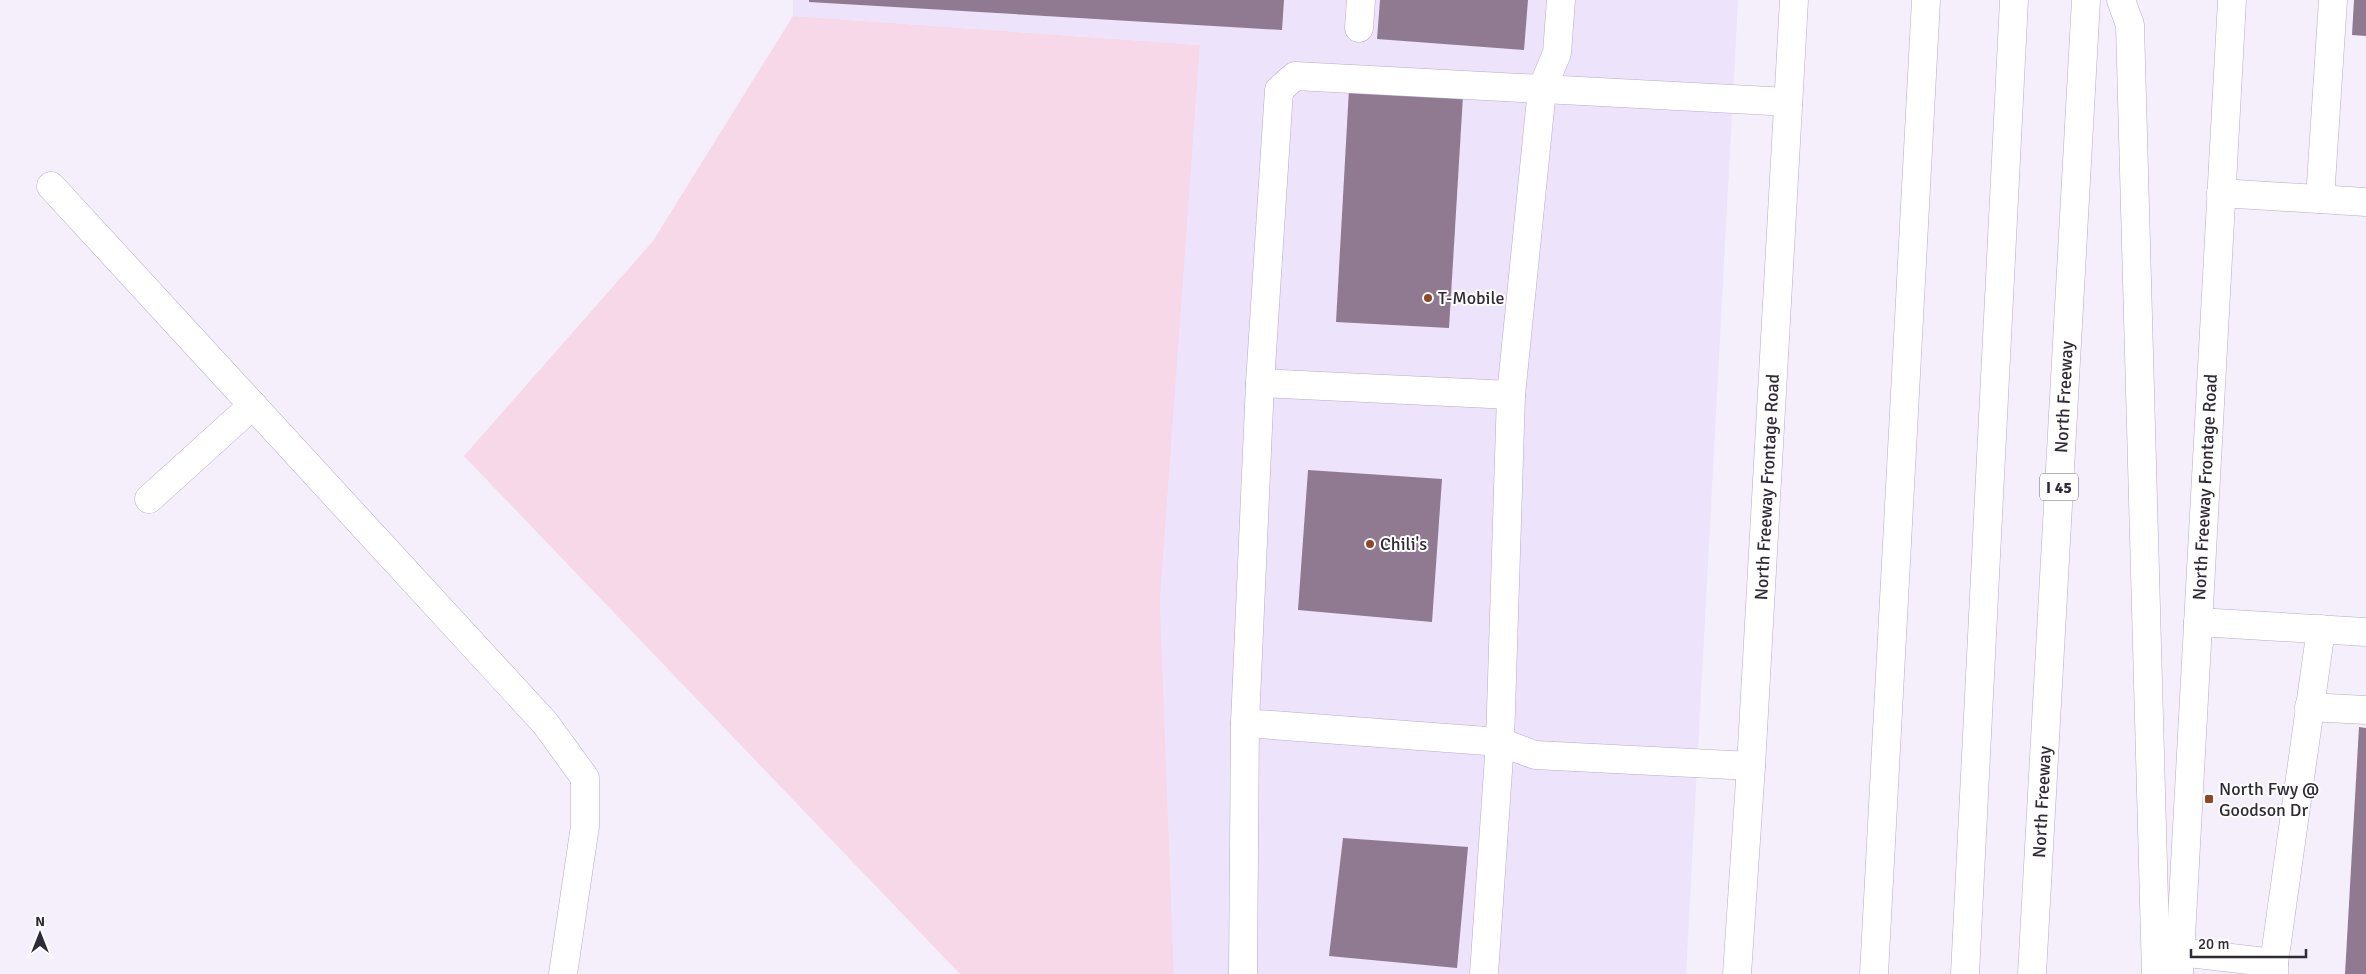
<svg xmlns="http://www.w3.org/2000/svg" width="2366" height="974" font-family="Signika,sans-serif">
	<rect width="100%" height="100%" fill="#f4effb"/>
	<polygon fill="#ede3fa" points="793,0 1738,0 1686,974 1174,974 1160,602 1200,45 793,16"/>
	<polygon fill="#f6d8e8" points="793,16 1200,45 1160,602 1174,974 960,974 464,456 653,241"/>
	<g fill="#907a91">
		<polygon points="809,0 1284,0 1282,30 809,2"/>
		<polygon points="1380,0 1528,0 1524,50 1377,39"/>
		<polygon points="2354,0 2366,0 2366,36 2352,35"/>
		<polygon points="1349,89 1463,96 1449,328 1336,322"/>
		<polygon points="1308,470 1442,479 1432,622 1298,610"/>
		<polygon points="2359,727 2366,728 2366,974 2345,974"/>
		<polygon points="1343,838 1468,847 1457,968 1329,956"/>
	</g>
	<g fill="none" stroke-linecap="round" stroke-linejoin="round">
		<g stroke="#b8abc8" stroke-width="29">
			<g id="minor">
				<polyline points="1359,28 1361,0"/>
				<polyline points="51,186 545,723 585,778 585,826 563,974"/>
				<polyline points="2221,193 2366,202"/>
				<polyline points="2320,199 2333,0"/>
				<polyline points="1260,383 1511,395"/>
				<polyline points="149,499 253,405"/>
				<polyline points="2198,622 2366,632"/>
				<polyline points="2309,707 2366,710"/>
				<polyline points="1751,766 1535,755 1500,742 1245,723 1260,383 1279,90 1295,76 1788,102"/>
				<polyline points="2180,952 2274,963 2274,974"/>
				<polyline points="2274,963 2321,629"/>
				<polyline points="1243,974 1245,723"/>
				<polyline points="1484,974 1500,742 1511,395 1542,89 1557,53 1561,0"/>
			</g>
		</g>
		<g stroke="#b8abc8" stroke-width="29">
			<g id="major">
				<polyline points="1737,974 1751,766 1794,0"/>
				<polyline points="2179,974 2232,0"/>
			</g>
		</g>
		<g stroke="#b8abc8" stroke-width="29">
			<g id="highway">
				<polyline points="2121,0 2130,25 2156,974"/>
				<polyline points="1874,974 1926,0"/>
				<polyline points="1965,974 2014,0"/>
				<polyline points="2032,974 2086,0"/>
			</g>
		</g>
		<use href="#minor" stroke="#fff" stroke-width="28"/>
		<use href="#major" stroke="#fff" stroke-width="28"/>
		<use href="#highway" stroke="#fff" stroke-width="28"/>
	</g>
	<g fill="#8f4725" stroke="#fefefe" stroke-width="2">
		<circle cx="1428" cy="298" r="5"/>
		<circle cx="1370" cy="544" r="5"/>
		<rect x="2204" y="794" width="10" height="10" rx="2.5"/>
	</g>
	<g text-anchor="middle" stroke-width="4" stroke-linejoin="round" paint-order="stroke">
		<rect fill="#fefefe" stroke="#6d6a71" stroke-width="1" x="2040" y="473.5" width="38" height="27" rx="4"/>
		<g font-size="16" font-weight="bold" fill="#2f2a35">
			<text x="2059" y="493">I 45</text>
		</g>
		<g font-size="18" fill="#2f2a35" stroke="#fefefe" text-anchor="start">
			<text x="1438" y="304">T-Mobile</text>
			<text x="1380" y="550">Chili's</text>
			<text x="2219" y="795">North Fwy @<tspan x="2219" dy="21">Goodson Dr</tspan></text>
		</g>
		<g font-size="18" fill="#2f2a35" stroke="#fefefe">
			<text transform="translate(2064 397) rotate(-87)" y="6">North Freeway</text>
			<text transform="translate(1767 487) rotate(-87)" y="6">North Freeway Frontage Road</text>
			<text transform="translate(2205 487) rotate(-87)" y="6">North Freeway Frontage Road</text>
			<text transform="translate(2042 802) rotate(-87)" y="6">North Freeway</text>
		</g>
	</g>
	<g transform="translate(40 934)" stroke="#fefefe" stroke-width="4" paint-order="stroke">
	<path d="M0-4L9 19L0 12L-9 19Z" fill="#2f2a35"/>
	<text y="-8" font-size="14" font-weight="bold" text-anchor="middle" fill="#2f2a35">N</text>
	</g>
	<path d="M2191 949v8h115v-8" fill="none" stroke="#2f2a35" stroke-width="2.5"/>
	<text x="2198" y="949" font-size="15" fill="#2f2a35" stroke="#fefefe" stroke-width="4" paint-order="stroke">20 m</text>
</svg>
